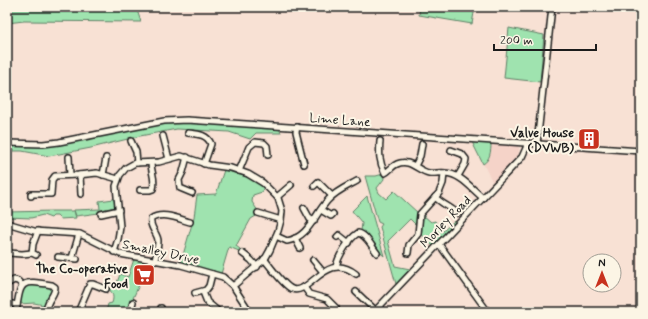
<svg xmlns="http://www.w3.org/2000/svg" width="648" height="319" font-family="Mynerve,sans-serif">
	<rect width="100%" height="100%" fill="#f8e1d4"/>
	<filter id="ink" filterUnits="userSpaceOnUse"><feTurbulence type="fractalNoise" baseFrequency=".025" numOctaves="2"/><feDisplacementMap in="SourceGraphic" scale="8" xChannelSelector="R" yChannelSelector="G"/><feConvolveMatrix kernelMatrix="1 2 1 2 8 2 1 2 1" color-interpolation-filters="sRGB"/></filter>
	<g filter="url(#ink)">
		<polygon fill="#f5d3c8" points="472,142 515,145 519,148 519,153 517,158 493,183"/>
		<g fill="#9fe3af" stroke="#5e8066">
			<polygon points="7,7 139,7 137,10 141,22 24,21 7,23"/>
			<polygon points="420,7 475,7 472,24 419,15"/>
			<polygon points="509,28 544,35 540,82 504,78"/>
			<polygon points="170,122 279,128 281,133 256,133 250,139 229,132 177,129 140,136 91,148 49,156 22,151 7,151 7,145 27,145 136,129"/>
			<path d="M 472,142 L 491,144 C 491,151 490,160 483,164 Z"/>
			<polygon points="224,170 251,178 265,188 262,192 253,195 252,202 258,211 256,216 251,219 236,246 240,249 239,251 229,247 221,274 181,262 194,217 197,195 216,194"/>
			<polygon points="383,174 384,179 377,188 379,193 386,199 394,191 418,213 417,226 410,219 388,241 395,266 410,269 396,284 380,227 382,224 378,222 365,176 376,176"/>
			<polygon points="367,196 384,256 371,244 372,241 361,231 362,223 352,211"/>
			<polygon points="114,199 116,207 100,210 99,213 76,216 74,210 100,209 99,201"/>
			<polygon points="52,211 74,211 76,218 60,219 57,216 53,216 51,218 43,215 31,218 7,217 7,212"/>
			<polygon points="423,215 431,222 435,221 442,232 454,221 455,222 433,246 427,241 428,237 425,238 420,233 422,216"/>
			<path d="M 134,259 L 144,261 L 137,283 L 139,285 L 129,307 L 125,308 L 124,310 L 118,312 L 106,312 L 108,304 L 112,303 C 114,297 113,294 109,289 L 116,286 L 120,274 L 128,277 Z"/>
			<polygon points="33,284 53,288 54,289 44,305 34,303 20,304 22,289 23,287"/>
		</g>
		<g fill="none" stroke-linecap="round" stroke-linejoin="round">
			<g stroke="#1c1c1c" stroke-width="8">
				<g id="minor">
					<polyline points="297,127 296,132 304,164"/>
					<path d="M 188,133 C 197,134 207,134 211,144 L 204,164"/>
					<polyline points="163,136 169,159"/>
					<polyline points="131,141 136,152 137,163"/>
					<path d="M 380,141 C 379,153 379,162 385,173 C 389,171 392,166 397,164 C 410,158 418,171 429,173 C 434,174 440,172 445,173 C 461,174 471,188 483,198"/>
					<polyline points="7,143 43,144 59,142 164,121 187,120 641,151"/>
					<polyline points="537,144 552,7"/>
					<polyline points="451,150 462,154 466,159 465,164 458,176"/>
					<polyline points="69,157 70,175"/>
					<polyline points="187,157 183,172 179,180 180,188 192,193"/>
					<polyline points="415,166 420,156 422,144"/>
					<polyline points="239,171 249,147 255,142 264,143 267,146 268,155"/>
					<polyline points="80,175 81,194"/>
					<polyline points="103,175 106,158"/>
					<polyline points="314,186 318,182 332,196"/>
					<path d="M 140,190 L 150,190 L 153,189 C 156,180 151,172 151,163"/>
					<polyline points="31,196 31,194 51,194 52,180 55,176 78,175 97,173 118,179"/>
					<polyline points="277,197 291,185"/>
					<path d="M 435,197 C 442,204 450,207 457,213"/>
					<polyline points="304,208 310,219 314,221"/>
					<polyline points="321,210 331,216 333,214"/>
					<polyline points="258,213 281,220"/>
					<polyline points="101,214 119,210"/>
					<polyline points="7,223 34,231 80,234 120,254 181,265 223,277 233,286 250,312"/>
					<path d="M 276,236 L 287,241 C 309,237 314,215 328,200 C 336,191 346,187 357,181"/>
					<polyline points="337,237 339,235 349,243"/>
					<polyline points="295,238 300,248"/>
					<polyline points="439,244 488,312"/>
					<polyline points="114,252 118,239 120,227 116,186 120,175 126,168 135,163 159,162 181,156 209,165 231,168 248,174 263,183 278,198 282,211 281,220 278,231 270,250 265,259 233,286"/>
					<polyline points="9,253 22,254 32,253"/>
					<polyline points="242,253 251,260 257,267"/>
					<polyline points="408,253 409,245 418,234 420,214 439,193 443,183 444,173"/>
					<polyline points="36,255 32,253 33,244 38,231"/>
					<polyline points="58,257 77,259"/>
					<polyline points="72,258 79,234"/>
					<path d="M 264,259 C 271,267 283,285 292,289 C 310,296 326,250 356,274"/>
					<polyline points="313,260 323,272"/>
					<path d="M 155,261 C 156,255 158,247 158,241 C 158,233 149,228 151,219 C 162,211 179,219 190,222"/>
					<path d="M 336,267 C 338,256 349,239 358,233 C 366,234 372,247 377,253"/>
					<polyline points="7,284 14,280 18,281 22,285"/>
					<polyline points="304,287 309,294 327,299 336,308"/>
					<polyline points="203,292 207,302 219,312"/>
					<polyline points="356,292 375,310"/>
					<polyline points="195,293 206,290 209,286 212,274"/>
					<polyline points="7,303 17,305"/>
					<path d="M 16,312 C 21,280 20,280 52,285 L 55,287 C 55,297 46,299 46,312"/>
					<polyline points="78,312 90,284 93,284 106,289"/>
					<polyline points="130,312 133,302"/>
					<polyline points="161,312 161,308"/>
					<polyline points="374,312 522,157 526,148 527,143"/>
				</g>
			</g>
			<use href="#minor" stroke="#fcf5e5" stroke-width="5"/>
		</g>
	</g>
	<defs>
		<g id="building-square" transform="scale(1.15)"><rect x="-9" y="-9" width="18" height="18" rx="4" fill="#c8321e" stroke="#fcf5e5"/><path d="M-4-6H4V6H1V3H-1V6H-4ZM-2.5-4.3h1.7v1.8h-1.7ZM.8-4.3h1.7v1.8H.8ZM-2.5-1h1.7V.8h-1.7ZM.8-1h1.7V.8H.8Z" fill="#fff"/></g>
		<g id="supermarket-square" transform="scale(1.15)"><rect x="-9" y="-9" width="18" height="18" rx="4" fill="#c8321e" stroke="#fcf5e5"/><path d="M-6-5.5h2.5l.6 2H6L4.5 2H-2.5L-4.4-4H-6ZM-1.5 3.2a1.3 1.3 0 1 0 .1 0ZM3 3.2a1.3 1.3 0 1 0 .1 0Z" fill="#fff"/></g>
	</defs>
	<g fill-rule="evenodd">
		<use href="#building-square" x="589" y="139"/>
		<use href="#supermarket-square" x="144" y="275"/>
	</g>
	<g text-anchor="middle" stroke-width="4" stroke-linejoin="round" paint-order="stroke">
		<g font-size="13" fill="#1c1c1c" stroke="#fcf5e5">
			<text transform="translate(340 119) rotate(4)" y="5">Lime Lane</text>
			<text transform="translate(445 221) rotate(-46)" y="5">Morley Road</text>
			<text transform="translate(161 251) rotate(12)" y="5">Smalley Drive</text>
		</g>
		<g font-size="13" font-weight="bold" fill="#1c1c1c" stroke="#fcf5e5" text-anchor="end">
			<text x="574" y="137">Valve House<tspan x="574" dy="15">(DVWB)</tspan></text>
			<text x="128" y="273">The Co-operative<tspan x="128" dy="15">Food</tspan></text>
		</g>
	</g>
	<rect width="648" height="319" fill="none" stroke="#fcf5e5" stroke-width="24"/>
	<rect x="12" y="12" width="624" height="295" fill="none" stroke="#1c1c1c" stroke-width="1.5" filter="url(#ink)"/>
	<g transform="translate(602 273)"><circle r="19" fill="#fcf5e5" stroke="#a29e95"/>
	<path d="M0-3L7 15L0 10L-7 15Z" fill="#c8321e"/>
	<text y="-6" font-size="11" font-weight="bold" text-anchor="middle" fill="#1c1c1c">N</text>
	</g>
	<path d="M494 44v6h102v-6" fill="none" stroke="#1c1c1c" stroke-width="2"/>
	<text x="500" y="44" font-size="12" fill="#1c1c1c" stroke="#fcf5e5" stroke-width="3" paint-order="stroke">200 m</text>
</svg>
